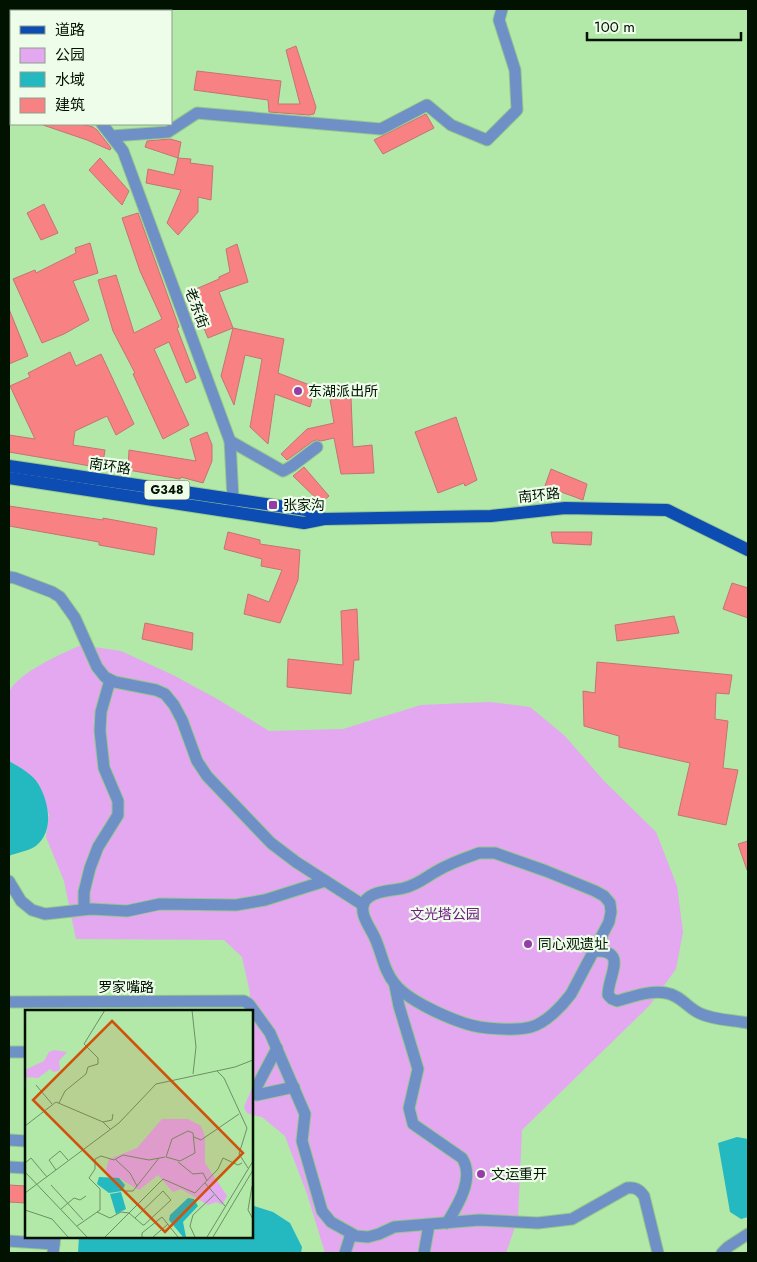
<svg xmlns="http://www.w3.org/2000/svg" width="757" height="1262" font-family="Jost,'Noto Sans SC',sans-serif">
	<rect width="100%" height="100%" fill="#b2e8a8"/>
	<path fill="#e3a8ef" d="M 81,645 L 121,651 L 175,676 L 219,700 L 269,731 L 343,729 L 421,705 L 490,702 L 530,707 L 565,736 L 604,781 L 656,832 L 677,886 L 683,932 L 676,969 L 650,1005 L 522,1130 L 518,1218 L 506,1253 L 325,1253 L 307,1194 L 285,1136 L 262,1117 L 251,1115 L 251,1011 L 247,1011 L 250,993 L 242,957 L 224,940 L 76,939 L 64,881 L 46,837 L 49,815 L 39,784 L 25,771 L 9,761 L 9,692 C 20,671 60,655 81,645 Z"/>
	<g fill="#24b9c1">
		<path d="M 9,761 C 19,767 33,774 39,785 C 49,803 54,830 37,845 C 32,850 16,853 9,856 Z"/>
		<polygon points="737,1137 748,1139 748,1217 741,1219 730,1212 718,1143"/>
		<polygon points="251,1205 273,1212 290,1223 302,1247 301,1253 78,1253 79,1236 251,1236"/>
	</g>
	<g fill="#f88283" stroke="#c57373">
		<polygon points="296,46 316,107 314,114 309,115 269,112 268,100 194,90 197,71 281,81 278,104 300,104 286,50"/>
		<polygon points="426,114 434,128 383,154 374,140"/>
		<polygon points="44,124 81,124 93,127 97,130 111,148 110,150 87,140 43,125"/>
		<polygon points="170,139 181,142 178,158 145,147 147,141"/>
		<polygon points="100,158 129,191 122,205 89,170"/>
		<polygon points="178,158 191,159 190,163 213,166 211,200 198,197 198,212 178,235 167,223 181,190 146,183 148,169 174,175"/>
		<polygon points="44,204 58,233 41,240 27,213"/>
		<polygon points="138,213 179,327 177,328 196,378 186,383 169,342 154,349 189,425 163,439 133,374 135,373 113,331 98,280 116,275 134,333 162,319 140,271 122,218"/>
		<polygon points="90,243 98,273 73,281 89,320 64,334 42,343 13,279 35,270 36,273 76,253 75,248"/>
		<polygon points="237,244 248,282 219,292 233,328 208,338 189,292 219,279 219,277 230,272 226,249"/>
		<polygon points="9,309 28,356 9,364"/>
		<polygon points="233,328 284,339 278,373 315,387 310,407 275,394 268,444 250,427 262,359 245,355 234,405 221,376"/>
		<polygon points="70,352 76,366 101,354 134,424 116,435 107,416 75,431 73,445 105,450 102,468 9,452 9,435 35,439 10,386 30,377 28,373"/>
		<polygon points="351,398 353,447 372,445 374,473 341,474 334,438 321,441 317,440 313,441 287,460 281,454 307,429 334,423 330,399"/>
		<polygon points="456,417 477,480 465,486 464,483 438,493 415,432"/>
		<polygon points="207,432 212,445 212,461 203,483 181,477 180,479 128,470 129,450 196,461 190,439"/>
		<polygon points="304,467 329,496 321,503 293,476"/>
		<polygon points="551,469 587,484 583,500 545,486"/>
		<polygon points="9,506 103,520 103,518 157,528 154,555 99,545 99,542 9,526"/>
		<polygon points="228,532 260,540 260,544 300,550 298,580 280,623 244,614 248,594 269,602 282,570 261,566 262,559 224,549"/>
		<polygon points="551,532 592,532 591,545 553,543"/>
		<polygon points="732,583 748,588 748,618 723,609"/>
		<polygon points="357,609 359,660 354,660 351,694 287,687 288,659 343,665 341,611"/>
		<polygon points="674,616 679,633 617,641 615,625"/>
		<polygon points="145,623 193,633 192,650 142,639"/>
		<polygon points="597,662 732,675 729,694 716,693 715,719 728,721 723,768 738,770 726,825 678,815 690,763 619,747 619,736 584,726 583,691 595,693"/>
		<polygon points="748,841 748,869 747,870 738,844"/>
		<polygon points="9,1185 26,1186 26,1203 9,1202"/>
	</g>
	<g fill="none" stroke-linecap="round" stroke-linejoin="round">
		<g stroke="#96c68d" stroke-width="13">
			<g id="minor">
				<polyline points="82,11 83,9"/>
				<polyline points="9,98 11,99"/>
				<polyline points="102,124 123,151 230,441 233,499 232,508"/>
				<polyline points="112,136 168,132 197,113 381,129 427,105 451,125 487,140 517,110 515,70 499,20 502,9"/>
				<polyline points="230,441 283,471 292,466 317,447"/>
				<polyline points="9,577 15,578 52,592 60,597 75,618 97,667 105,677 115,682 156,690 165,694 174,705 182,720 197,761 207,776 271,843 296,862 363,905"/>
				<path d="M 479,853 L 495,853 L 546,871 L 595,891 L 604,896 L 610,903 L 611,912 L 609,922 L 571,994 C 562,1006 546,1023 531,1027 C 517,1031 481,1029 467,1024 C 447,1018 407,1000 395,984 C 383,970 382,952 374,936 C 369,926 358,912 365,901 C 373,890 392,891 404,888 C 417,885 426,877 437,871 C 450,863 465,858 479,853 Z"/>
				<polyline points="9,881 21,901 32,910 45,914 91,909 127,911 160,904 236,905 265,900 325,881"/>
				<polyline points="84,909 84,892 90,868 98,847 118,815 118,801 104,768 100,731 101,712 110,680"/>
				<path d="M 594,951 C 629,950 608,975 608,995 L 612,999 L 617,1001 C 632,997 650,990 666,993 C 680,995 687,1007 699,1013 C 713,1020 732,1020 748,1023"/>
				<path d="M 395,986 L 399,1006 L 418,1069 L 409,1108 L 413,1124 L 462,1158 C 475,1178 458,1205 447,1223"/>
				<path d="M 9,1002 L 244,1001 L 249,1004 L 270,1033 L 305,1114 L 302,1141 L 322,1211 L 331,1222 L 356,1236 L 368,1237 L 379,1234 L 394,1227 L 479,1220 L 538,1223 L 572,1219 L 627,1188 C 635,1187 639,1189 644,1196 L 658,1253"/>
				<polyline points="277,1048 255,1090 255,1093 257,1095 294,1087"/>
				<polyline points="9,1052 26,1052"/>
				<polyline points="9,1140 26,1141"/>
				<polyline points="9,1167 26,1168"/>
				<polyline points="9,1241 54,1244"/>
				<polyline points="53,1253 55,1236"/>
				<polyline points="345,1253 351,1234"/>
				<polyline points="424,1253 429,1225"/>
				<polyline points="722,1253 728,1247 748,1234"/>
			</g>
		</g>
		<g stroke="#96c68d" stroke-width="14">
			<g id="major">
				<polyline points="9,466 306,510 324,519"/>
				<polyline points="9,478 304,523 324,519 491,516 565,508 667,510 748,550"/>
			</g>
		</g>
		<use href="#minor" stroke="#6e90c7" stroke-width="11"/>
		<use href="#major" stroke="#0d4cb2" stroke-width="12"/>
	</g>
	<g fill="#953ca7" stroke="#edfdea" stroke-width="2">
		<circle cx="298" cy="391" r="5"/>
		<rect x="268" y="500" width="10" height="10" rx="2.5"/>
		<circle cx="528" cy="944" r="5"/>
		<circle cx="481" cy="1174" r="5"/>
	</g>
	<g text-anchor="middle" stroke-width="4.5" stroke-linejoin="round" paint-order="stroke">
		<rect fill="#edfdea" stroke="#485846" stroke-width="1" x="144.5" y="480.5" width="45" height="19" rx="4"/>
		<g font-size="12" font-weight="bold" fill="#011200">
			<text x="167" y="494">G348</text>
		</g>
		<g font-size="14" fill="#011200" stroke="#edfdea">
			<text transform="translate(197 308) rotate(70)" y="5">老东街</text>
			<text transform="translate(110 466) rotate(8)" y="5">南环路</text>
			<text transform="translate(539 495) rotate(-6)" y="5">南环路</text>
			<text x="126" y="992">罗家嘴路</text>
		</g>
		<g font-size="14" fill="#011200" stroke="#edfdea" text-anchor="start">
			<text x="308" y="396">东湖派出所</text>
			<text x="283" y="510">张家沟</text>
			<text x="538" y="949">同心观遗址</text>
			<text x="491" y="1179">文运重开</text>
		</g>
		<g font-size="14" fill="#731a84" stroke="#edfdea">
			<text x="445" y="919">文光塔公园</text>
		</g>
	</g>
	<g transform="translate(25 1010)">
		<rect width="228" height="228" fill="#b2e8a8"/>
		<path d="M 29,40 L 42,42 L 34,51 L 35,60 L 29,62 L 25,59 L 13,68 L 1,67 L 2,59 L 19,51 L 24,42 ZM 227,78 L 227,105 L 222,103 L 219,97 ZM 137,109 L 163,109 L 176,116 L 180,127 L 180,153 L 202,186 L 197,195 L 191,192 L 183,195 L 156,179 L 148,182 L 133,165 L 114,180 L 94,168 L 83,168 L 81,160 L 84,149 L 112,138 Z" fill="#e3a8ef"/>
		<path d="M 74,167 L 94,168 L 100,175 L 97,181 L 84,183 L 72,174 ZM 96,182 L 101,199 L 91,204 L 85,184 ZM 163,188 L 169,189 L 173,196 L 158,212 L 161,227 L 158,227 L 144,210 L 145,205 Z" fill="#24b9c1"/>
		<path fill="none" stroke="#6b9265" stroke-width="1" d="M 167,0 L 171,37 L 168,64M 192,61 L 199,68 L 222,118 L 214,144 L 223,158M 11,75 L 27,94M 34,93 L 40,81 L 61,64 L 63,57 L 73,54 L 73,48 L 59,34 L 80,0M 78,112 L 87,110 L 88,104M 0,116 L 31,92 L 78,112 L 85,119M 163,121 L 168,123 L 170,143 L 155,151 L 141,147 L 147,129 ZM 169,127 L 176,130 L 214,104M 90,149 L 105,163 L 112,176M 153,152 L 168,164 L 178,163 L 182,171M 0,153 L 6,148 L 22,167M 31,160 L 24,150 L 35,141 L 43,150M 0,162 L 62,227M 180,173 L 200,196M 26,175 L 58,210M 227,176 L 223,200 L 228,209M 99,181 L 108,181 L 134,148M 0,183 L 94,113 L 131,74 L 210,57 L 228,50M 36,199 L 49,188 L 55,190 L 61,186M 0,200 L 27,209 L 43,227M 72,202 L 85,208 L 96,202 L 104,203M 104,203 L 118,215 L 119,215 L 146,190 L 138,181 L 110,208M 52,216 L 75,200 L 75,179 L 64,168 L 70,159 L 70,149 L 76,146 L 89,150 L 98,145 L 124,150 L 140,147M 80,227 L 138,169 L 170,183 L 193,159 L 198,148 L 213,155 L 217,153M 117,227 L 117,223 L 137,207 L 153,227M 128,227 L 143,214M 170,227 L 165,216 L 168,205 L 189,185M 182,227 L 228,151M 188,227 L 228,160"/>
		<path fill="#d1520b" fill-opacity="0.15" stroke="#d1520b" stroke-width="2.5" d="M 87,11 L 218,143 L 140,222 L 8,90 Z"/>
		<rect width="228" height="228" fill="none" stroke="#011200" stroke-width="2.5"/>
	</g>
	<rect width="757" height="1262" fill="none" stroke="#011200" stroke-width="20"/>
	<rect x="10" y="10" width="162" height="115" fill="#edfdea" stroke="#8f9f8c"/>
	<rect x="20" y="26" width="25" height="8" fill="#0d4cb2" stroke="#8f9f8c"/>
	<text x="55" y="35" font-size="15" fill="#011200">道路</text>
	<rect x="20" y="48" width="25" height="15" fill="#e3a8ef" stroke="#8f9f8c"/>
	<text x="55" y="60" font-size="15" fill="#011200">公园</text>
	<rect x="20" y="72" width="25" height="15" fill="#24b9c1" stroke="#8f9f8c"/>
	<text x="55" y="85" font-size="15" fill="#011200">水域</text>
	<rect x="20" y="98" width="25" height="15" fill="#f88283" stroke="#8f9f8c"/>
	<text x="55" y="110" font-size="15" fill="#011200">建筑</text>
	<path d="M587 32v8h154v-8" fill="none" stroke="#011200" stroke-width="2.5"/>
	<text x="594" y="32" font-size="15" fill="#011200" stroke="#edfdea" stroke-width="4" paint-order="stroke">100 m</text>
</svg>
